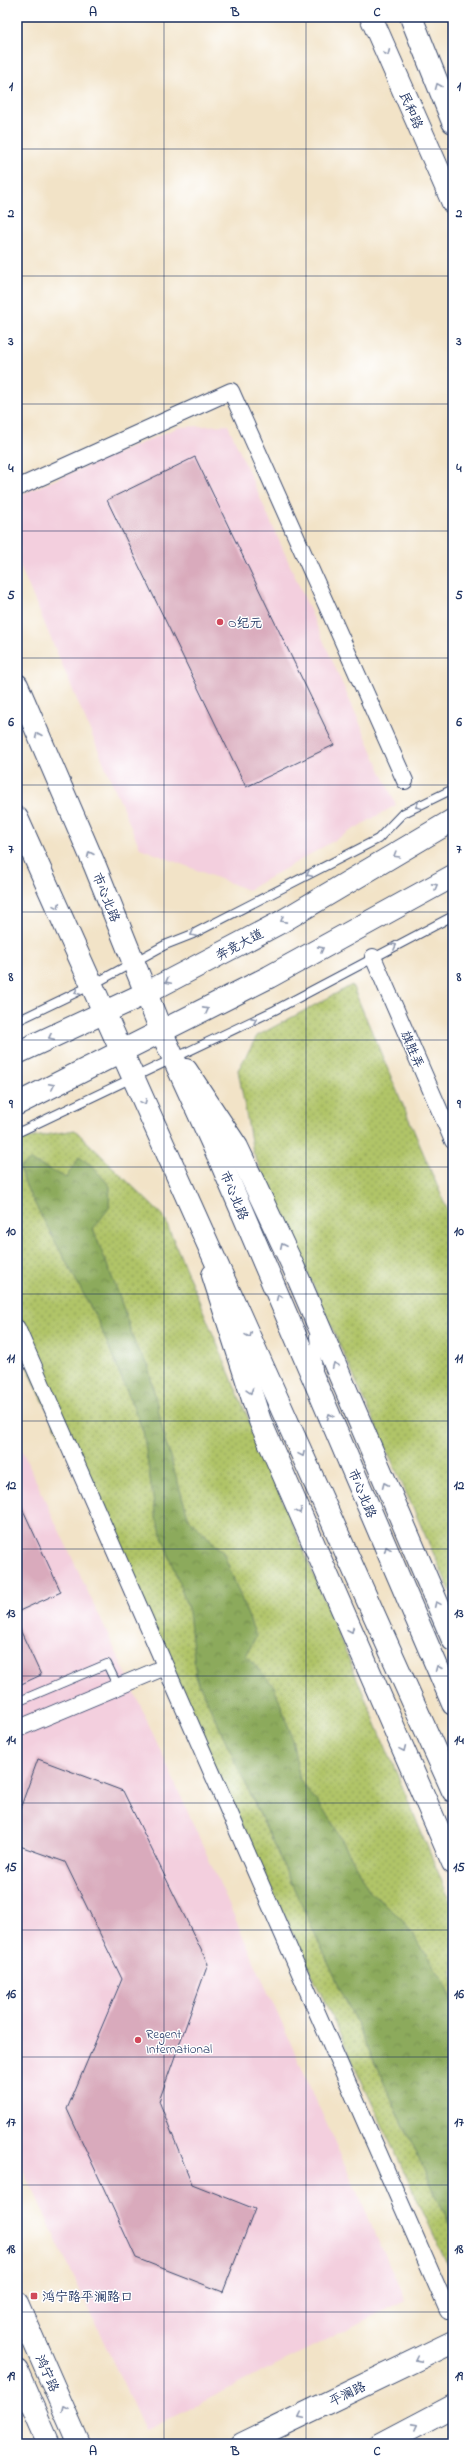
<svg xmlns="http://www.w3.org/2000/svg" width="470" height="2461" font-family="'Indie Flower','LXGW WenKai TC',sans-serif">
	<defs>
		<pattern id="grass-dots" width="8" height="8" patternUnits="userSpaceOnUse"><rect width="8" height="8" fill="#b0c468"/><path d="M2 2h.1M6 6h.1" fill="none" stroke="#8ea059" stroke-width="1.8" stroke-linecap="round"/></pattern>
		<pattern id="forest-crowns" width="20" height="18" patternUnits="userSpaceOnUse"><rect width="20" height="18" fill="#8caa5c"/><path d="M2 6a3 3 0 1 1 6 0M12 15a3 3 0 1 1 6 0" fill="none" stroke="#728b4f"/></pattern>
	</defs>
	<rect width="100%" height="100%" fill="#fff"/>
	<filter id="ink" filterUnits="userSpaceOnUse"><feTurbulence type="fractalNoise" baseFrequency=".025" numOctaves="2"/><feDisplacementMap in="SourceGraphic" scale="8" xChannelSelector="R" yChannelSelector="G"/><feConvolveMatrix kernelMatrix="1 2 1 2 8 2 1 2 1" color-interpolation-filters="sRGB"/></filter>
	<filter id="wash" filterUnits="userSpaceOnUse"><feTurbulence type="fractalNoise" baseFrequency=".012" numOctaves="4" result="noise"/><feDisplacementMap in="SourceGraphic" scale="16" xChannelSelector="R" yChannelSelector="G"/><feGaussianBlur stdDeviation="0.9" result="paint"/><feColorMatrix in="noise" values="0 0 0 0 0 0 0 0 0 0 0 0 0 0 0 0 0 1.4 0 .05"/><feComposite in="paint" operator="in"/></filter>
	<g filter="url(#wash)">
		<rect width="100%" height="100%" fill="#f2e3c7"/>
		<g fill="#f3cfde">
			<polygon points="228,425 396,805 248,890 140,848 17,559 17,496 179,427"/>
			<polygon points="17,1440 130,1682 405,2300 145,2431 17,2155"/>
		</g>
		<g fill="url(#grass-dots)" stroke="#667a63">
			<polygon points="352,985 453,1223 453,1597 253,1152 238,1070 257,1036"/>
			<polygon points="75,1130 164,1217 453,1908 453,2276 17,1345 17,1140"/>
		</g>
		<polygon fill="url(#forest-crowns)" stroke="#546c5d" points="79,1157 91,1165 110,1186 109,1208 93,1229 119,1295 136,1347 148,1365 165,1440 189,1519 223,1552 256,1636 246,1656 274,1686 291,1734 300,1780 331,1820 370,1892 402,1919 444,1981 453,2005 453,2044 446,2051 446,2085 453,2093 453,2232 196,1677 189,1612 156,1518 143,1431 99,1323 29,1193 19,1168 30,1160 66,1178"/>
		<g id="blocks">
			<g fill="#d9aabc">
				<polygon points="195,457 334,745 246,787 107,500"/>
				<polygon points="17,1497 61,1592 17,1612"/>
				<polygon points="17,1623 41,1675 17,1686"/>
				<polygon points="38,1759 123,1791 208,1964 159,2101 192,2184 255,2209 223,2292 136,2258 67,2109 122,1979 65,1862 17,1845 17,1817"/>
			</g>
		</g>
	</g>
	<g filter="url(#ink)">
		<use href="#blocks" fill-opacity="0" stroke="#3b4a6e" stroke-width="1"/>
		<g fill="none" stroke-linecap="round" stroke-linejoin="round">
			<g stroke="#3b4a6e" stroke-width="10">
				<g id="lane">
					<polyline points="17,1021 92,985 165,945 193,934 378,839 402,814 453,789"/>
					<polyline points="17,1133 275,1010 453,916"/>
					<polyline points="314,1337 318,1369"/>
					<polyline points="17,1702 107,1664 118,1687"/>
				</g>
			</g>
			<g stroke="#3b4a6e" stroke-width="18">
				<g id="street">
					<polyline points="17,488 231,391 405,781"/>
					<polyline points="373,957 453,1141"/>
					<polyline points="17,1328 448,2311"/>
					<polyline points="17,1729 165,1667"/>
				</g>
			</g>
			<g stroke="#3b4a6e" stroke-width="24">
				<g id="secondary">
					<polyline points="371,17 453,203"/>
					<polyline points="411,17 453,122"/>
					<polyline points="186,1070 237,1147 293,1266 453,1640"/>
					<polyline points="213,1275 260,1421 453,1863"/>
					<polyline points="17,2303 79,2444"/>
					<polyline points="17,2371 49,2444"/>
					<polyline points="242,2444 453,2342"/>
					<polyline points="381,2444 453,2406"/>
				</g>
			</g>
			<g stroke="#3b4a6e" stroke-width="24">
				<g id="primary">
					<polyline points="17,685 95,866 162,1033 220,1160 453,1704"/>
					<polyline points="17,818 453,1791"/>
					<polyline points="17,1053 146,993 281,922 453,820"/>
					<polyline points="17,1104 269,977 453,876"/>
				</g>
			</g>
			<use href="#lane" stroke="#fff" stroke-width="8"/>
			<use href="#street" stroke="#fff" stroke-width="16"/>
			<use href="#secondary" stroke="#fff" stroke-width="22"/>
			<use href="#primary" stroke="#fff" stroke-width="22"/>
		</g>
		<defs><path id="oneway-chevron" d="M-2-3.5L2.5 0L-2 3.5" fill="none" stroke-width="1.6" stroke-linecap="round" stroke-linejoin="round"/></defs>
		<g stroke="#8d97ae">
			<use href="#oneway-chevron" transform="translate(387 53) rotate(66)"/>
			<use href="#oneway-chevron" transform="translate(438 86) rotate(-112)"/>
			<use href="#oneway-chevron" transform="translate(38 735) rotate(-113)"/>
			<use href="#oneway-chevron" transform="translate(418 806) rotate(154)"/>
			<use href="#oneway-chevron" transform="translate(90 854) rotate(-113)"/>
			<use href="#oneway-chevron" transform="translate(396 855) rotate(149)"/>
			<use href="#oneway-chevron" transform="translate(309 874) rotate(153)"/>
			<use href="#oneway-chevron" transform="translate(435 886) rotate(-29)"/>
			<use href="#oneway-chevron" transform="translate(57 906) rotate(66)"/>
			<use href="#oneway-chevron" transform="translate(283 920) rotate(151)"/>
			<use href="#oneway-chevron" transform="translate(193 934) rotate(155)"/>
			<use href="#oneway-chevron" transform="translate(394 946) rotate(-28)"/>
			<use href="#oneway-chevron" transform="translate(321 949) rotate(-29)"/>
			<use href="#oneway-chevron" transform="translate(168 981) rotate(153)"/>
			<use href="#oneway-chevron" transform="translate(77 992) rotate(154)"/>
			<use href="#oneway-chevron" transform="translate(206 1010) rotate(-28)"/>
			<use href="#oneway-chevron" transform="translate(254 1020) rotate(-24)"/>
			<use href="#oneway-chevron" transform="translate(51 1037) rotate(155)"/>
			<use href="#oneway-chevron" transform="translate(52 1086) rotate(-27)"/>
			<use href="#oneway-chevron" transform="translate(144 1102) rotate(66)"/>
			<use href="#oneway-chevron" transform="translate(283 1246) rotate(-115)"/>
			<use href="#oneway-chevron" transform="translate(279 1297) rotate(-113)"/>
			<use href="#oneway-chevron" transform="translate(249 1335) rotate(66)"/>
			<use href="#oneway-chevron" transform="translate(335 1365) rotate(-113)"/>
			<use href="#oneway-chevron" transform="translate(250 1391) rotate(72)"/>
			<use href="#oneway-chevron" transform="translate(330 1416) rotate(-113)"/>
			<use href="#oneway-chevron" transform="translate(302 1454) rotate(66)"/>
			<use href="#oneway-chevron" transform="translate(385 1485) rotate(-113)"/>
			<use href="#oneway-chevron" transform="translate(299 1511) rotate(66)"/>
			<use href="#oneway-chevron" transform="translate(387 1549) rotate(-113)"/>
			<use href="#oneway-chevron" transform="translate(437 1604) rotate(-114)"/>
			<use href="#oneway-chevron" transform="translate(351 1630) rotate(66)"/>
			<use href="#oneway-chevron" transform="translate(438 1668) rotate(-113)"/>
			<use href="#oneway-chevron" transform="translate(403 1749) rotate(66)"/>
			<use href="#oneway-chevron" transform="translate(418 2359) rotate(154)"/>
			<use href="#oneway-chevron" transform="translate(64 2408) rotate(-114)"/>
			<use href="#oneway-chevron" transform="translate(301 2416) rotate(154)"/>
			<use href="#oneway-chevron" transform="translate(415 2426) rotate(-28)"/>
		</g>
	</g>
	<path fill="none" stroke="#1b2f5e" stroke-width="1" stroke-opacity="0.55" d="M 164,17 L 164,2444M 306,17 L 306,2444M 17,149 L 453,149M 17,276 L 453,276M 17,404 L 453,404M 17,531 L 453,531M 17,658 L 453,658M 17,785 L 453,785M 17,912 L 453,912M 17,1040 L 453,1040M 17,1167 L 453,1167M 17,1294 L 453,1294M 17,1421 L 453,1421M 17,1549 L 453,1549M 17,1676 L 453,1676M 17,1803 L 453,1803M 17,1930 L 453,1930M 17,2057 L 453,2057M 17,2185 L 453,2185M 17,2312 L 453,2312"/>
	<g fill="#d1495b" stroke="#fff" stroke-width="1.5">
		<circle cx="220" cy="622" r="4"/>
		<circle cx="138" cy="2040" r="4"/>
		<rect x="30" y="2292" width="8" height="8" rx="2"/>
	</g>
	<g text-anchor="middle" stroke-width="3" stroke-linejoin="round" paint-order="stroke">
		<g font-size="13" fill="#1b2f5e" stroke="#fff">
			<text transform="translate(412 110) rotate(66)" y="5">民和路</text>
			<text transform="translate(107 897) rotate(68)" y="5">市心北路</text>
			<text transform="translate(239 944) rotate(-28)" y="5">奔竞大道</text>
			<text transform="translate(413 1049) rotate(67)" y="5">旗胜弄</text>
			<text transform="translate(235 1195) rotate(67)" y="5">市心北路</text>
			<text transform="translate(363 1493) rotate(67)" y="5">市心北路</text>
			<text transform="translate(48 2373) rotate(66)" y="5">鸿宁路</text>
			<text transform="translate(347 2393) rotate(-26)" y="5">平澜路</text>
		</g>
		<g font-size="13" fill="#1b2f5e" stroke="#fff" text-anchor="start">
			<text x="228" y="627">O纪元</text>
			<text x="146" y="2038">Regent<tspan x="146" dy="15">International</tspan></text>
			<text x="42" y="2301">鸿宁路平澜路口</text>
		</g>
	</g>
	<rect width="470" height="2461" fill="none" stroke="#fff" stroke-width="44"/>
	<rect x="22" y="22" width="426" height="2417" fill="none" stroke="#1b2f5e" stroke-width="1.5"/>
	<g font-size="13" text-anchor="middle" font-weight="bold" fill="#1b2f5e">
		<text x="93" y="16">A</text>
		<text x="235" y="16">B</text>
		<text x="377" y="16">C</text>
		<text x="11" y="90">1</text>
		<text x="459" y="90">1</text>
		<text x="11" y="217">2</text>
		<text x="459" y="217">2</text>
		<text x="11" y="345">3</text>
		<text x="459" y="345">3</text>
		<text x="11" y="472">4</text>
		<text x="459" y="472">4</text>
		<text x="11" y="599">5</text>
		<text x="459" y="599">5</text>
		<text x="11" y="726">6</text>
		<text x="459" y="726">6</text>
		<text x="11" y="853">7</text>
		<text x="459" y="853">7</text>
		<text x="11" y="981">8</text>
		<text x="459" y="981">8</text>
		<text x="11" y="1108">9</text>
		<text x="459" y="1108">9</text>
		<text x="11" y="1235">10</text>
		<text x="459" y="1235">10</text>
		<text x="11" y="1362">11</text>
		<text x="459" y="1362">11</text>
		<text x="11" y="1489">12</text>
		<text x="459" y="1489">12</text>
		<text x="11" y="1617">13</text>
		<text x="459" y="1617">13</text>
		<text x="11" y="1744">14</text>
		<text x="459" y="1744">14</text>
		<text x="11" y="1871">15</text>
		<text x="459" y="1871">15</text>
		<text x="11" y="1998">16</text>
		<text x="459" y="1998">16</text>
		<text x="11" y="2126">17</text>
		<text x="459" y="2126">17</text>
		<text x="11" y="2253">18</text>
		<text x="459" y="2253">18</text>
		<text x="11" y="2380">19</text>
		<text x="459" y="2380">19</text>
		<text x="93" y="2455">A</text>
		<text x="235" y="2455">B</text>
		<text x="377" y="2455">C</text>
	</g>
</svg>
